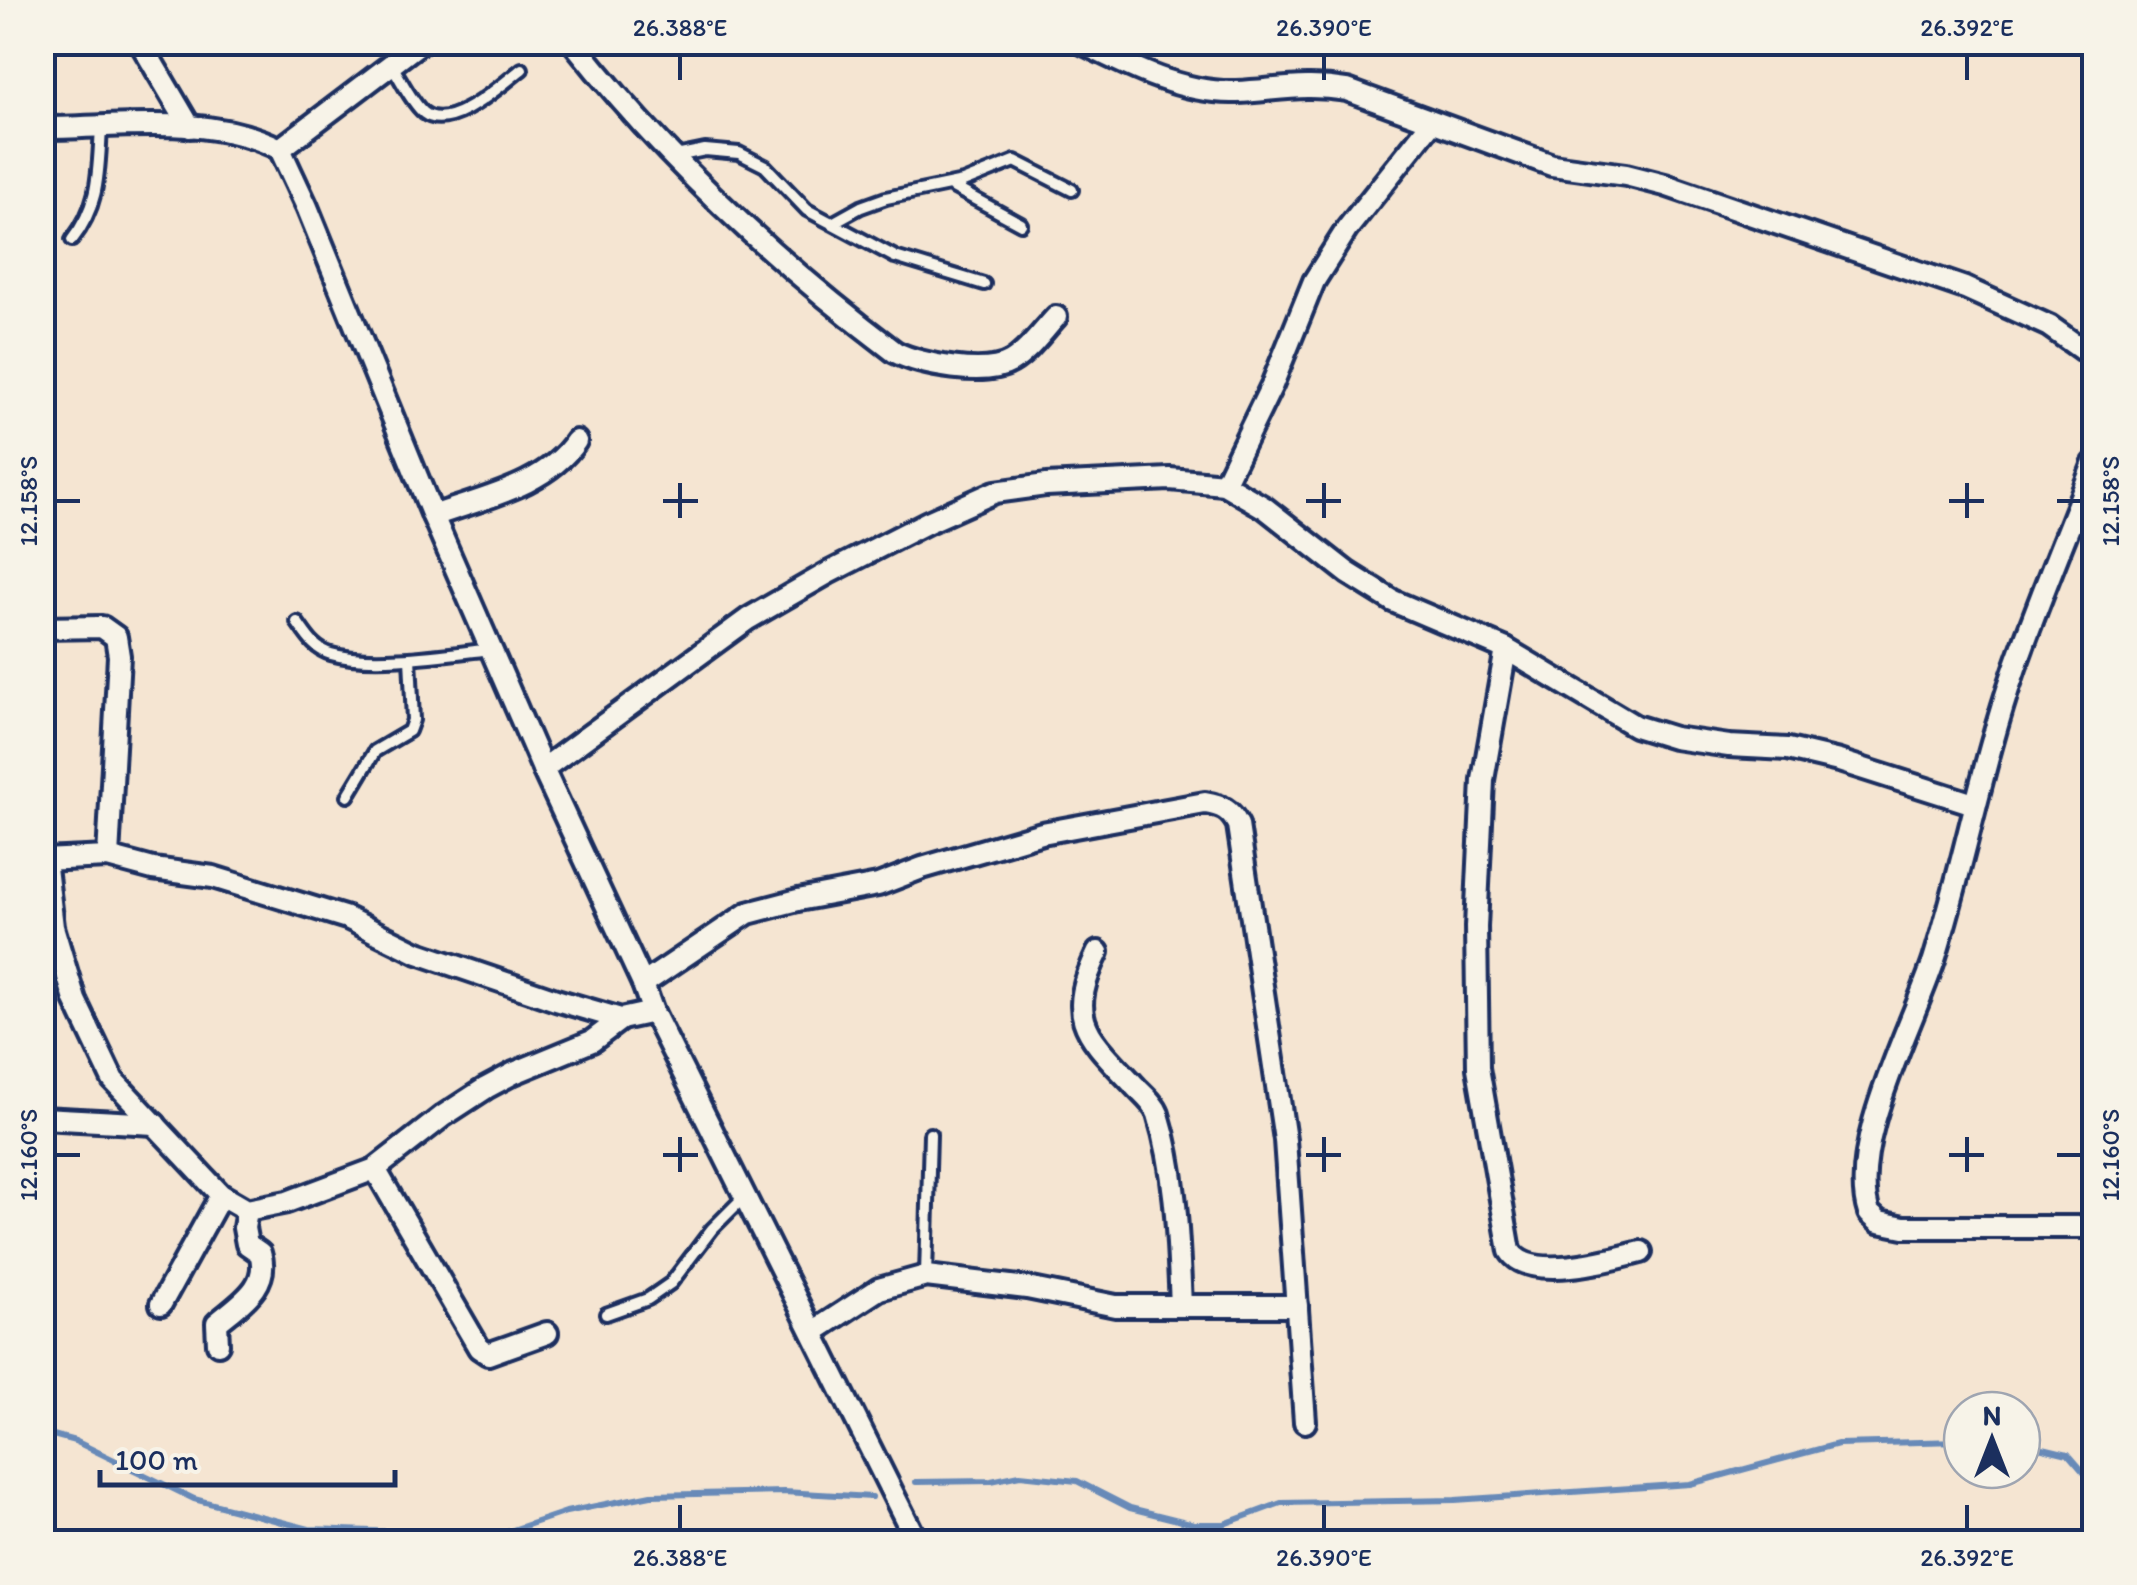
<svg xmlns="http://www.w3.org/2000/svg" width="2137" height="1585" font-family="Itim,sans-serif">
	<rect width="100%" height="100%" fill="#f5e5d2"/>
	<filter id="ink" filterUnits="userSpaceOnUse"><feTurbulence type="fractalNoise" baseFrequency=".01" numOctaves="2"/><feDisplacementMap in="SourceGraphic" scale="20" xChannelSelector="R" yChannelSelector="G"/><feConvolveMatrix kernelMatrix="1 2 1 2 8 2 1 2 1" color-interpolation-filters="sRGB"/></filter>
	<g filter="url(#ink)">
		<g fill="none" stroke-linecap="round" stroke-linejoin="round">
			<g stroke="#678ab8" stroke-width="6">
				<polyline points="42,1432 75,1441 194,1499 309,1529 498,1535 566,1512 651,1495 784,1492 872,1497"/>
				<polyline points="2022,1443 2068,1454 2094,1484"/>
				<polyline points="916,1482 991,1481 1020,1475 1077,1481 1130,1508 1194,1524 1224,1524 1281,1503 1455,1500 1690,1484 1838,1444 1962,1441"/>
			</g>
			<g stroke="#1b2f5e" stroke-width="18">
				<g id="service">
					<path d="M 392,66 C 401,79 411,102 424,113 C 450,133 501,85 522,69"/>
					<polyline points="676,156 705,150 739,153 765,166 807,210 895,257 984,284"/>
					<polyline points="951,186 1021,224"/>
					<polyline points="834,222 861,207 886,198 963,182 1015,161 1072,190"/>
					<path d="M 72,240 C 100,204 98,172 101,128"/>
					<path d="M 297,622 C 307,636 314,649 331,654 C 371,666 448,654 491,649"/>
					<polyline points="348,796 375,751 409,731 413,720 410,658"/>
					<polyline points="926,1275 930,1134"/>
					<polyline points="606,1314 648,1299 671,1283 712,1229 745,1196"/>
				</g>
			</g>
			<g stroke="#1b2f5e" stroke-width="28">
				<g id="minor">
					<polyline points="140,42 190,127"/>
					<path d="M 573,42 C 666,160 776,262 895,352 C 920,365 986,377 1011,362 C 1028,352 1042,332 1056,317"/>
					<path d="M 1080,42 C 1128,66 1182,94 1237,92 C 1278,90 1305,83 1347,90 L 1552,165 L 1626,175 L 1665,185 L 1965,288 L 2049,326 L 2094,358"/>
					<path d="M 42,128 C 119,128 210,113 280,149 L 307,207 L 433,516 L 543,769 L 643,984 L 653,1012 L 917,1542"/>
					<polyline points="280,149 421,42"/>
					<polyline points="1224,484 1272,385 1314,281 1347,229 1432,122"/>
					<path d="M 433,516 C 482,498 546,486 576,441"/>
					<polyline points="42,628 102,627 116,637 119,656 108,857"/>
					<path d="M 1506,649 L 1483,780 L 1476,927 L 1478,1068 L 1510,1251 C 1529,1282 1611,1260 1641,1252"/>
					<polyline points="543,769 748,619 828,573 928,522 995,492 1046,485 1170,479 1224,484 1265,508 1348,573 1393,601 1506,649 1635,726 1674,738 1729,746 1788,749 1839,761 1974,804"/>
					<polyline points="45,859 53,927 75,1000 113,1080 221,1195 247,1210 287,1202 375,1169 443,1116 486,1088 514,1073 592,1041 621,1019"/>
					<polyline points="42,860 108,857 153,869 213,877 347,918 418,953 556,1000 621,1019 653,1012"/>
					<path d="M 1098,952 C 1065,1019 1086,1034 1134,1085 C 1142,1094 1154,1103 1158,1114 C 1177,1176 1178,1242 1181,1306"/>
					<path d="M 643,984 L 748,913 L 798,900 L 878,885 L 922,868 L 1042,833 L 1205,803 C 1222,806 1230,809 1238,825 L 1285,1140 L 1305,1422"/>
					<polyline points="42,1118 155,1124"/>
					<polyline points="375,1169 479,1348 488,1354 547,1333"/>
					<path d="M 2089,1227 L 1904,1227 L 1879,1222 L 1869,1213 C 1847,1146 1912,1027 1934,960 C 1964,864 1982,764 2015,668 C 2039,599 2068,531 2094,463"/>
					<polyline points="161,1304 221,1195"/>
					<polyline points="813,1332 879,1289 926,1276 1027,1288 1116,1306 1297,1306"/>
					<path d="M 218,1344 L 217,1323 C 239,1304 271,1286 260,1253 L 247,1244 L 244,1228 L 247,1210"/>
				</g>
			</g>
			<polyline stroke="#1b2f5e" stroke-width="4" stroke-dasharray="10 8" stroke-linecap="butt" points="2079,1542 2094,1504"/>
			<use href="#service" stroke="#f7f3e8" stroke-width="10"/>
			<use href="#minor" stroke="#f7f3e8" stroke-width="20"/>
		</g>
	</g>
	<path fill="none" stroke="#1b2f5e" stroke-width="4" d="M 680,55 L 680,80M 1324,55 L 1324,80M 1967,55 L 1967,80M 680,483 L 680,518M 1324,483 L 1324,518M 1967,483 L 1967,518M 55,501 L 80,501M 663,501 L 698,501M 1306,501 L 1341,501M 1949,501 L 1984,501M 2057,501 L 2082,501M 680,1137 L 680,1172M 1324,1137 L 1324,1172M 1967,1137 L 1967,1172M 55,1155 L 80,1155M 663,1155 L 698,1155M 1306,1155 L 1341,1155M 1949,1155 L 1984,1155M 2057,1155 L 2082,1155M 680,1505 L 680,1530M 1324,1505 L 1324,1530M 1967,1505 L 1967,1530"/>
	<rect width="2137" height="1585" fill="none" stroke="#f7f3e8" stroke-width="110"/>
	<g transform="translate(1992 1440)"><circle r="48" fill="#f7f3e8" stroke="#9fa5b1" stroke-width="2.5"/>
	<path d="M0-8L18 38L0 25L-18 38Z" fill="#1b2f5e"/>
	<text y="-15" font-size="28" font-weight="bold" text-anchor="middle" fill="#1b2f5e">N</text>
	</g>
	<path d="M100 1470v15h295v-15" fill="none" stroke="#1b2f5e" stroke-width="5"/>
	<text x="115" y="1470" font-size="30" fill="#1b2f5e" stroke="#f7f3e8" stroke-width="8" paint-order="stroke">100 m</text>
	<rect x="55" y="55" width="2027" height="1475" fill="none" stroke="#1b2f5e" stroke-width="4"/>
	<g font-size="25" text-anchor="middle" fill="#1b2f5e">
		<text x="680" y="36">26.388°E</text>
		<text x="1324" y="36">26.390°E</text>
		<text x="1967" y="36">26.392°E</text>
		<text transform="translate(28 501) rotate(-90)" y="9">12.158°S</text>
		<text transform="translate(2110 501) rotate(-90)" y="9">12.158°S</text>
		<text transform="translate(28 1155) rotate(-90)" y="9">12.160°S</text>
		<text transform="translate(2110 1155) rotate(-90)" y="9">12.160°S</text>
		<text x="680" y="1566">26.388°E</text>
		<text x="1324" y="1566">26.390°E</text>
		<text x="1967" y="1566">26.392°E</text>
	</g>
</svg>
